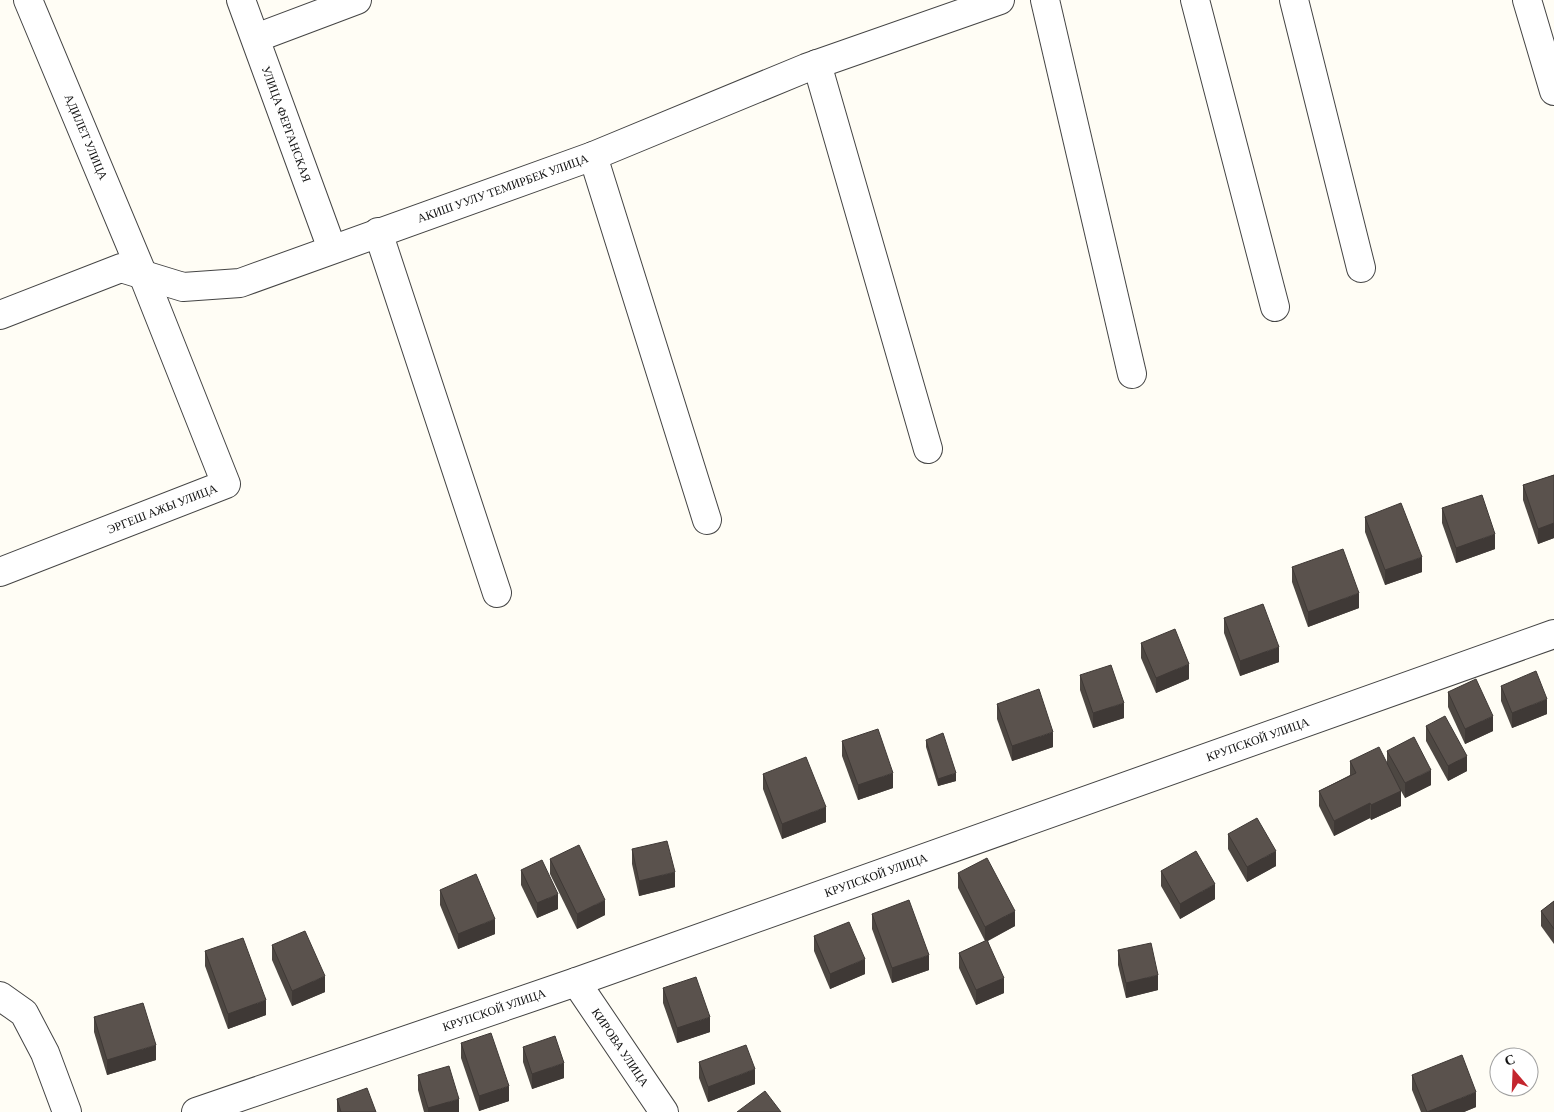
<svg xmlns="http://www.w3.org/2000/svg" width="1554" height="1112" font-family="'Crimson Pro',serif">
	<rect width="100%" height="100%" fill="#fffdf5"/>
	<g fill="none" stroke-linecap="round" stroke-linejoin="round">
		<g stroke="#444" stroke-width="30">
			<g id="minor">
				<path id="s1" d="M 241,0 L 332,249"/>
				<polyline points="1045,0 1132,374"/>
				<polyline points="1195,0 1275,307"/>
				<polyline points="1294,0 1361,268"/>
				<polyline points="1527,0 1554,91"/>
				<polyline points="256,38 357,0"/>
				<polyline points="817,64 928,449"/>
				<polyline points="593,156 707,520"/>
				<polyline points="378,232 497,593"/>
				<path id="s2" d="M 0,315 L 121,268 L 183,287 L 240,283 L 593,156 L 806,68 L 1000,0"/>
				<path id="s3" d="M 0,572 L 226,484 L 143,275 L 28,0"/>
				<path id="s4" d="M 576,982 L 664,1112"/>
				<polyline points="0,996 24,1013 45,1053 67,1112"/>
				<path id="s5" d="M 196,1112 L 576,982 L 1554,634"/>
			</g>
		</g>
		<use href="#minor" stroke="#fff" stroke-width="28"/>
	</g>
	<g fill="#4d4742">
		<polygon points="1554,475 1554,538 1538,544 1523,500 1523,485"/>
		<polygon points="1442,508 1495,549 1456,563 1442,523"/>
		<polygon points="1365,517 1422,572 1385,585 1365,532"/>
		<polygon points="1292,567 1359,608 1308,627 1292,582"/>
		<polygon points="1224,618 1279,662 1240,676 1224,633"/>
		<polygon points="1141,643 1189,679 1156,693 1141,658"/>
		<polygon points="1080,675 1124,718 1093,728 1080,690"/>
		<polygon points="1501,686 1547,714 1512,728 1501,701"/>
		<polygon points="1448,692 1493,731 1465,744 1448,707"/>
		<polygon points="997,704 1053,747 1012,761 997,719"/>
		<polygon points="1426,726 1467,771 1448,781 1426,741"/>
		<polygon points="926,740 956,781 938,786 926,747"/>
		<polygon points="842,741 893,788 858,800 842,756"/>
		<polygon points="1387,751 1431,785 1405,798 1401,791 1401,806 1371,820 1370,818 1334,836 1319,806 1319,791 1350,775 1350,761 1387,763"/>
		<polygon points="763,774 826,822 782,839 763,789"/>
		<polygon points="1228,834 1276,866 1247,882 1228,849"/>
		<polygon points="632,849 675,887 639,896 632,864"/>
		<polygon points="550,859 605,915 577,929 550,874"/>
		<polygon points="521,870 558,909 537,918 521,885"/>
		<polygon points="1161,871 1215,899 1180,919 1161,886"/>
		<polygon points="958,873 1015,926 988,941 1004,993 976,1005 959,968 959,953 985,941 958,888"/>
		<polygon points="440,890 495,934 458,949 440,905"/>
		<polygon points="1554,901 1554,944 1541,926 1541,911"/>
		<polygon points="872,914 929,970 892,983 872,929"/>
		<polygon points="814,936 865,974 830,989 814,951"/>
		<polygon points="272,945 325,992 292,1006 272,960"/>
		<polygon points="1118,950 1158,990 1126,998 1118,965"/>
		<polygon points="205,951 266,1015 228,1029 205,966"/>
		<polygon points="663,988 710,1032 677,1043 663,1003"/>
		<polygon points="94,1017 156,1060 107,1075 94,1032"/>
		<polygon points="461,1043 509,1101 479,1111 461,1058"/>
		<polygon points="523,1047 564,1078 532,1089 523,1062"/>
		<polygon points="699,1062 755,1084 708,1102 699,1078"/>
		<polygon points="418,1075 459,1112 424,1112 418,1090"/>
		<polygon points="1412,1075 1476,1107 1464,1112 1421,1112 1412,1090"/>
		<polygon points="337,1099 376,1112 337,1112"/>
	</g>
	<g fill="#3f3936">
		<polygon points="1554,523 1554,538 1538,544 1538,529"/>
		<polygon points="1495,534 1495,549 1456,563 1456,548"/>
		<polygon points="1422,557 1422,572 1385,585 1385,570"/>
		<polygon points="1359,593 1359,608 1308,627 1308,612"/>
		<polygon points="1279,647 1279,662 1240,676 1240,661"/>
		<polygon points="1189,664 1189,679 1156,693 1156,678"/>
		<polygon points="1547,699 1547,714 1512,728 1512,713"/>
		<polygon points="1124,703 1124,718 1093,728 1093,713"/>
		<polygon points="1493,716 1493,731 1465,744 1465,729"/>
		<polygon points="1053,732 1053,747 1012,761 1012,746"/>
		<polygon points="1467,756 1467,771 1448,781 1448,766"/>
		<polygon points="1431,770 1431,785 1405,798 1405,783"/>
		<polygon points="893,773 893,788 858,800 858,785"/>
		<polygon points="956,773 956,781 938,786 938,779"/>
		<polygon points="1401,791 1401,806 1371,820 1371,805"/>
		<polygon points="1370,803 1370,818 1334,836 1334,821"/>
		<polygon points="826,807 826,822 782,839 782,824"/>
		<polygon points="1276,851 1276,866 1247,882 1247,867"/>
		<polygon points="675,872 675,887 639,896 639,881"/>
		<polygon points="1215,884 1215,899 1180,919 1180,904"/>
		<polygon points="558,894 558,909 537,918 537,903"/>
		<polygon points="605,900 605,915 577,929 577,914"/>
		<polygon points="1015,911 1015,926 985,942 985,927"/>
		<polygon points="495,919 495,934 458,949 458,934"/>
		<polygon points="929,955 929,970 892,983 892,968"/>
		<polygon points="865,959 865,974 830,989 830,974"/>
		<polygon points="1158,975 1158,990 1126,998 1126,983"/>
		<polygon points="325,976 325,992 292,1006 292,991"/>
		<polygon points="1004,978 1004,993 976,1005 976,990"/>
		<polygon points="266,1000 266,1015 228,1029 228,1014"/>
		<polygon points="710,1017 710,1032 677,1043 677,1028"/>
		<polygon points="156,1045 156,1060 107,1075 107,1060"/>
		<polygon points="564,1063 564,1078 532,1089 532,1074"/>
		<polygon points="755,1069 755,1084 708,1102 708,1087"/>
		<polygon points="509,1086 509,1101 479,1111 479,1096"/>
		<polygon points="1476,1092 1476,1107 1464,1112 1427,1112"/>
		<polygon points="459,1099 459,1112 428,1112 428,1108"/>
	</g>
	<g fill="#5a524d" stroke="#3f3936">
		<polygon points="1554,475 1554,523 1538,529 1523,485"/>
		<polygon points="1482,495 1495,534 1456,548 1442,508"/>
		<polygon points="1401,503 1422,557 1385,570 1365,517"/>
		<polygon points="1343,549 1359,593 1308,612 1292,567"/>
		<polygon points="1263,604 1279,647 1240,661 1224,618"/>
		<polygon points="1175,629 1189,664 1156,678 1141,643"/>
		<polygon points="1111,665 1124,703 1093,713 1080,675"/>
		<polygon points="1536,671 1547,699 1512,713 1501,686"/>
		<polygon points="1476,679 1493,716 1465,729 1448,692"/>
		<polygon points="1039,689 1053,732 1012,746 997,704"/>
		<polygon points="1445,716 1467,756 1448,766 1426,726"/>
		<polygon points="878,729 893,773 858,785 842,741"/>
		<polygon points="943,733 956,773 938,779 926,740"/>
		<polygon points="1414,737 1431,770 1405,783 1387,751"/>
		<polygon points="1379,747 1401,791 1371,805 1370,803 1334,821 1319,791 1356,773 1350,761"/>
		<polygon points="806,757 826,807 782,824 763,774"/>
		<polygon points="1257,818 1276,851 1247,867 1228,834"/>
		<polygon points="667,841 675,872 639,881 632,849"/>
		<polygon points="579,845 605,900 577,914 550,859"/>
		<polygon points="1196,851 1215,884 1180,904 1161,871"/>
		<polygon points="987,858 1015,911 985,927 958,873"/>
		<polygon points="542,860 558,894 537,903 521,870"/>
		<polygon points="476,874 495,919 458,934 440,890"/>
		<polygon points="909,900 929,955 892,968 872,914"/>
		<polygon points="1554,901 1554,929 1541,911"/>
		<polygon points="849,922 865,959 830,974 814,936"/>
		<polygon points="305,931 325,976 292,991 272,945"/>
		<polygon points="243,938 266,1000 228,1014 205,951"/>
		<polygon points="987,940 1004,978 976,990 959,953"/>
		<polygon points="1151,943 1158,975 1126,983 1118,950"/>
		<polygon points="696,977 710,1017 677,1028 663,988"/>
		<polygon points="143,1003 156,1045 107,1060 94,1017"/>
		<polygon points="491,1033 509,1086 479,1096 461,1043"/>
		<polygon points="555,1036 564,1063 532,1074 523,1047"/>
		<polygon points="746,1045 755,1069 708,1087 699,1062"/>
		<polygon points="1462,1055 1476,1092 1427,1112 1412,1075"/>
		<polygon points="449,1066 459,1099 428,1108 418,1075"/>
		<polygon points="367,1088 376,1112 341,1112 337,1099"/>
		<polygon points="765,1091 781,1112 737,1112"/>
	</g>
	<g text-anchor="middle" stroke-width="5" stroke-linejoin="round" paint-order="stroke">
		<g font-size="12" fill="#111" stroke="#fff">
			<text dy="4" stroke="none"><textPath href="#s1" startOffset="132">УЛИЦА ФЕРГАНСКАЯ</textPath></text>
			<text transform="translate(86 137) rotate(67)" y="4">АДИЛЕТ УЛИЦА</text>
			<text dy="4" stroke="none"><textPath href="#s2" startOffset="531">АКИШ УУЛУ ТЕМИРБЕК УЛИЦА</textPath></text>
			<text dy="4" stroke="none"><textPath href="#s3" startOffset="174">ЭРГЕШ АЖЫ УЛИЦА</textPath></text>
			<text dy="4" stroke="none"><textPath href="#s5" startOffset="1125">КРУПСКОЙ УЛИЦА</textPath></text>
			<text dy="4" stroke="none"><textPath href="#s5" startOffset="720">КРУПСКОЙ УЛИЦА</textPath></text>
			<text dy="4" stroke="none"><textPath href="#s5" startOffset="315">КРУПСКОЙ УЛИЦА</textPath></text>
			<text dy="4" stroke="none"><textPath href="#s4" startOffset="79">КИРОВА УЛИЦА</textPath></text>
		</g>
	</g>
	<g transform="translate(1514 1072) rotate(341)"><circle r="24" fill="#ffffff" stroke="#a0a0a0"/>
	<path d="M0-4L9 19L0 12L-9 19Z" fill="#c4262e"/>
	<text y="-8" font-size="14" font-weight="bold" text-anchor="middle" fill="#111111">С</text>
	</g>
</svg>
